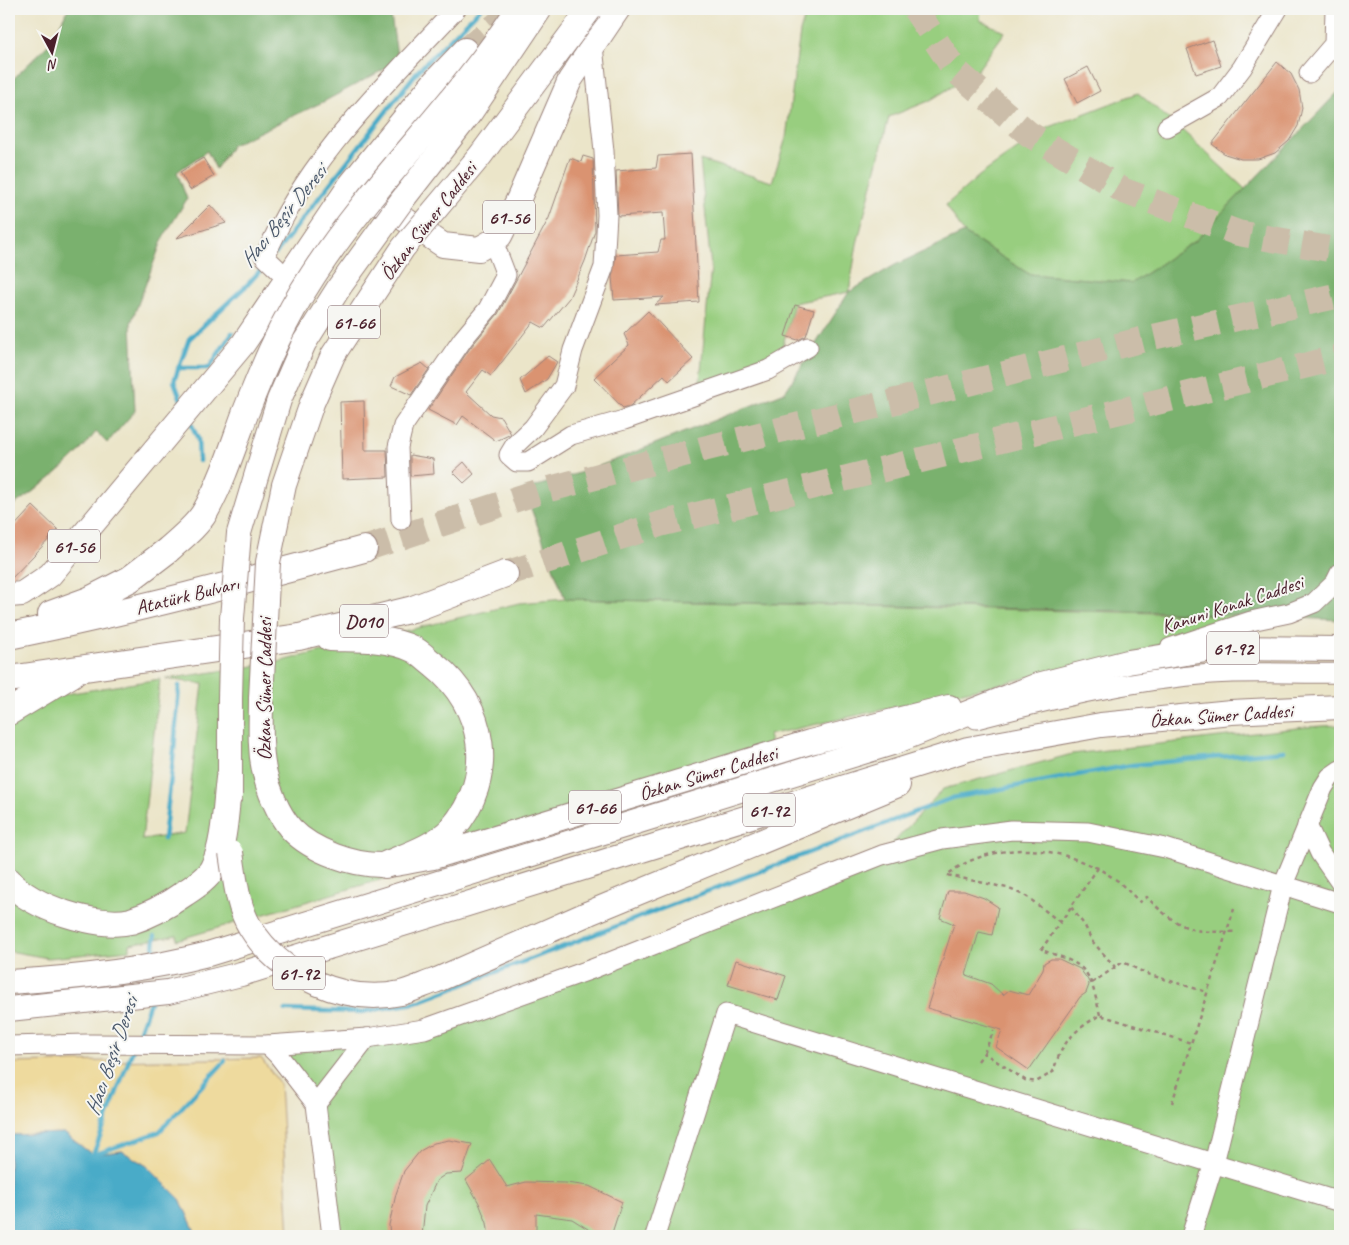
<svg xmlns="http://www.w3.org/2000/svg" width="1349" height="1245" font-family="Caveat,sans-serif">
	<rect width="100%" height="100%" fill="#f6f6f2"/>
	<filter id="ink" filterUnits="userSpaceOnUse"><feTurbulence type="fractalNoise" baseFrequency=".02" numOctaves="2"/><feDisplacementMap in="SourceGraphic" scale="10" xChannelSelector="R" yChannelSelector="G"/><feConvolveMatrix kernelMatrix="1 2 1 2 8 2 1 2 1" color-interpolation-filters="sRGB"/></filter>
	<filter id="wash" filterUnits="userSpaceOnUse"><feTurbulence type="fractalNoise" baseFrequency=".0096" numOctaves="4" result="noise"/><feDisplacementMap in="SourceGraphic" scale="20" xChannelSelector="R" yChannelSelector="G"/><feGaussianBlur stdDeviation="1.12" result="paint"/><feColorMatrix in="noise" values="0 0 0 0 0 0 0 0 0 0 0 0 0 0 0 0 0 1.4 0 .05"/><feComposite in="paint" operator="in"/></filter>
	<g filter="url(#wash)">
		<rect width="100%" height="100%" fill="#ebe5c9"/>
		<g fill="#98ce7f" stroke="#717655">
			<polygon points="807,9 981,9 980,20 1005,32 976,72 929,101 889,117 857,244 849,292 794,303 783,345 766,365 699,390 711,267 700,160 772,182 786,138 800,32"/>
			<polygon points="1138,93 1183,131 1245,189 1196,240 1132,283 1029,274 964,233 946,205 979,176 1047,128"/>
			<polygon points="565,599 1242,615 1130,655 768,735 775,763 177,940 177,935 130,944 130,950 48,958 9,951 9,703 160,679 142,840 185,833 203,684 166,679 274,663 519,603"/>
			<polygon points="1340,725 1340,1236 332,1236 316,1104 268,1045 424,1029 882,855 943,789 1072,754 1306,727"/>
		</g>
		<g fill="#7ab16e" stroke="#62684c">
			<path d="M 68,9 L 390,9 L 398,62 L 325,101 L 232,145 L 216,169 L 207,151 L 177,172 L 187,199 L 163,238 L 131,323 L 135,411 L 107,443 L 96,432 C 73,463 41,487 9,508 L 9,83 L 50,43 Z"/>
			<polygon points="1340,90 1340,620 1167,612 565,599 524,490 592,469 785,392 849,292 895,265 964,233 1029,274 1132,283 1196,240"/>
		</g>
		<polygon fill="#eeda9e" stroke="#9c7c64" points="261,1058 280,1084 289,1236 197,1236 180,1199 147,1166 122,1151 93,1155 64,1133 9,1135 9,1063"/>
		<polygon fill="#48abc8" stroke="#49657a" points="64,1133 93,1155 122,1151 147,1166 180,1199 197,1236 9,1236 9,1135"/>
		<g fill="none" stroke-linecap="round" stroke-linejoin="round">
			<g stroke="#48abc8" stroke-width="4.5">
				<polyline points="276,253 417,72 480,9"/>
				<polyline points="178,368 209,368 232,333"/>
				<polyline points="183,405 174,381 189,339 248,284 266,264"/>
				<polyline points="190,421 198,439 199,461"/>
				<polyline points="164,839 174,750 179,686"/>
				<polyline points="153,959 155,936"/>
				<polyline points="285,1010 361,1012 415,1003 952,798 1132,765 1284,751"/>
				<polyline points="137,1039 150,1002"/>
				<polyline points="93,1155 133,1049"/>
				<polyline points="93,1155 159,1132 225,1061"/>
			</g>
		</g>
		<g id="blocks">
			<g fill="#da9371">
				<polygon points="1212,40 1221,66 1196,74 1187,49"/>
				<polygon points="1277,62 1291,74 1299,90 1302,108 1298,126 1289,141 1275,153 1258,159 1241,159 1225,154 1212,144"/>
				<polygon points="1088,67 1100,91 1077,103 1065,79"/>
				<polygon points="691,154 699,302 655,305 664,297 614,300 612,277 616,255 658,252 661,240 665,240 663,213 618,216 616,171 656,168 658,156"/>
				<polygon points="583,156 593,159 595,231 585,261 569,298 544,328 533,322 491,376 483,370 466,392 491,415 501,417 511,434 496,441 463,416 457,425 428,410 470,348 498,314 549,218 570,158 581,162"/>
				<polygon points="203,158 214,176 190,190 180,172"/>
				<polygon points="210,205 226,223 177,238"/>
				<polygon points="795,305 814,310 806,336 798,340 785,336"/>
				<polygon points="648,311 693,359 669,381 664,375 630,406 623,408 594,378 629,345 624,334"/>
				<polygon points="548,356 557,362 547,379 526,394 520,380"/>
				<polygon points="422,363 429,369 411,395 391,386 395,377"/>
				<polygon points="364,401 365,450 387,450 388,477 342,479 340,402"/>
				<polygon points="410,455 433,459 434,474 410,476"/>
				<polygon points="464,462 474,474 464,483 453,472"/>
				<polygon points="33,506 58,530 9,581 9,532"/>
				<polygon points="948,891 964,891 984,898 998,907 992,935 979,932 966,975 991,984 1003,995 1009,990 1028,995 1043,970 1044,963 1051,959 1059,959 1080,969 1088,980 1089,985 1086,993 1080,997 1029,1070 996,1047 1002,1030 927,1008 954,924 940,918"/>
				<polygon points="736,960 786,976 778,1000 728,985"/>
				<polygon points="449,1140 472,1144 462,1173 446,1174 437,1180 425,1206 422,1236 390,1236 389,1225 396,1194 404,1171 420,1151 434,1143"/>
				<polygon points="490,1160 507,1187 526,1182 566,1183 589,1186 622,1202 611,1236 599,1236 572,1219 536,1214 536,1236 489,1236 487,1223 479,1203 466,1180"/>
			</g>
		</g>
	</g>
	<g filter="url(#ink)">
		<use href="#blocks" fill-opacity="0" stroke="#9a827a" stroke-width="1"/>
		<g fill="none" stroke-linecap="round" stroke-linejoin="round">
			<polyline stroke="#cbbda9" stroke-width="24" stroke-dasharray="24 12" stroke-linecap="butt" points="465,50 513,10"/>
			<g stroke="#cbbda9" stroke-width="26" stroke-dasharray="26 13" stroke-linecap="butt">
				<polyline points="915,9 955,70 1029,134 1124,191 1238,233 1340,251"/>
				<polyline points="364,549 538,492 695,451 1153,337 1340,295"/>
				<polyline points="505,574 660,524 1340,357"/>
			</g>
			<g stroke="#9a827a" stroke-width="21">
				<g id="minor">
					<polyline points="593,46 604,151 607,215 604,267 573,350 564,386 533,428 515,445 509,455 517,462 528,462 571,435 624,420 768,370 808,347"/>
					<polyline points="1309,73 1334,44 1335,9"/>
					<polyline points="1167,127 1220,97 1242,68 1278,9"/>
					<path d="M 287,278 L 265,257 C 305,160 385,85 456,9"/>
					<polyline points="401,520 398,447 403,426 463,339 488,309 506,275 493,241"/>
					<polyline points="1170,648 1251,621 1289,613 1314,603 1335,583 1340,573"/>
					<path d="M 976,719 C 1053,699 1131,680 1211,674 C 1254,671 1297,674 1340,673"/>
					<polyline points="1307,825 1320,853 1340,882"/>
					<polyline points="268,1045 278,1055 316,1104 332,1236"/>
					<polyline points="9,1046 87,1044 268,1045 367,1038 424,1029 592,969 882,855 942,839 1012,830 1088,832 1165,848 1340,903"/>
					<polyline points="316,1104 367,1038"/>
					<polyline points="655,1236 726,1014 1340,1202"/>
					<polyline points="1191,1236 1214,1163 1283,885 1323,788 1330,777 1340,770"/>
				</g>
			</g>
			<g stroke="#9a827a" stroke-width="26">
				<g id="major">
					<polyline points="355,186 443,245 479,249 493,241 500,236 519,198 570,80 618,9"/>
					<polyline points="9,595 22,594 50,575 243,344 351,184 435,81 465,50"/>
					<path d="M 261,698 C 261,722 259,746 264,770 C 268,789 278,814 291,829 C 312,851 354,866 384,865 C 400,865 417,859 433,857 L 810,742 L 949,707"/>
					<polyline points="230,796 230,698"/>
					<polyline points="437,980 589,913 898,785"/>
					<path d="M 9,982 C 76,978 142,971 208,954 L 892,743 L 1038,685 L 1128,662 L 1219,648 L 1340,649"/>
					<polyline points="9,1009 168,992 241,974 968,749 1101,725 1231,712 1340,707"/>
				</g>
			</g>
			<g stroke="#9a827a" stroke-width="28">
				<g id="highway">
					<polyline points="51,614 89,600 130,579 168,550"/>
					<path d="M 9,636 C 129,612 246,581 364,549"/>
					<path d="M 330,638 C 357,639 388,637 413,649 C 420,652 427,660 434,665 C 486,706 497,778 452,829 C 435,847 406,856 385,865"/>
					<polyline points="9,679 299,637 413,609 505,574"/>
					<polyline points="9,712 72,674"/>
					<path d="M 9,881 C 29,907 99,929 131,921 C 151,915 168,905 185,893 C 194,887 208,878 213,868 C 225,846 226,803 229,778"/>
				</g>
			</g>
			<g stroke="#9a827a" stroke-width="2.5" stroke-dasharray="4 4" stroke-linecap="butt">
				<polyline points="1071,907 1085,926 1092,941 1115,967"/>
				<path d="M 1060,922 L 1026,896 L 1007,888 L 947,875 C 976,851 1022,845 1058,854 C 1072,857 1085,863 1098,868"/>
				<polyline points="1092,983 1123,962 1147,974 1207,992"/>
				<path d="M 1100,1015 C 1089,968 1088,965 1041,950 L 1098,868 L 1118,881 L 1140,902 L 1147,897 C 1160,911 1177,926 1196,930 C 1208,933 1223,931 1236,932"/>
				<polyline points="984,1053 994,1030"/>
				<path d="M 978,1061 L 984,1053 L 1025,1080 L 1036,1082 L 1053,1072 C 1062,1042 1073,1031 1100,1015 L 1191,1043"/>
				<polyline points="1172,1103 1234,909"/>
			</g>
			<use href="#minor" stroke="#fff" stroke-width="19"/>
			<use href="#major" stroke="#fff" stroke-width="24"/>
			<use href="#highway" stroke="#fff" stroke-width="26"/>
			<g stroke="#9a827a" stroke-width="26" stroke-linecap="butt">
				<g id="major-bridge">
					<polyline points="230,698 232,618 239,533 279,400 304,343 340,286 403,199 470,113 540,9"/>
					<polyline points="261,698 268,562 284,485 312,403 333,355 403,248 480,156 590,9"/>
					<path d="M 231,853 C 235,877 237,906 250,927 C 280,976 345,1005 401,993 C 413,990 425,984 437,980"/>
				</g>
			</g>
			<g stroke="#9a827a" stroke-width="28" stroke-linecap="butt">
				<path id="highway-bridge" d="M 168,550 C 180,539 197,526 205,512 C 222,482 233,447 245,414 C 264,365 284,319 313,275 C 374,181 458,104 519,9"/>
			</g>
			<use href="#major-bridge" stroke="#fff" stroke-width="24"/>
			<use href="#highway-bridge" stroke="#fff" stroke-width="26"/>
		</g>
	</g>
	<g text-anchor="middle" stroke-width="4" stroke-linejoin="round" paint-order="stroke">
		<g fill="#f6f6f2" stroke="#7e6067" stroke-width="1">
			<rect x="483" y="200.5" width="52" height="33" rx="4"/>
			<rect x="328" y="305.5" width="52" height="33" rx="4"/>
			<rect x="48" y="529.5" width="52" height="33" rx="4"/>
			<rect x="340" y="604.5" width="48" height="33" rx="4"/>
			<rect x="1207" y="631.5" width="52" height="33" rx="4"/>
			<rect x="569" y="790.5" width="52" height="33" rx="4"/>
			<rect x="743" y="793.5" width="52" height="33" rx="4"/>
			<rect x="273" y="956.5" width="52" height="33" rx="4"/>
		</g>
		<g font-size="19" font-weight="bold" fill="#4a1f2b">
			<text x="509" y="224">61-56</text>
			<text x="354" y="329">61-66</text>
			<text x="74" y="553">61-56</text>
			<text x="364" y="628">D010</text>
			<text x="1233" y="655">61-92</text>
			<text x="595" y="814">61-66</text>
			<text x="769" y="817">61-92</text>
			<text x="299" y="980">61-92</text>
		</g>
		<g font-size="20" fill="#4a1f2b" stroke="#f6f6f2">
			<text transform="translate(428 221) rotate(-52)" y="7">Özkan Sümer Caddesi</text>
			<text transform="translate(187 595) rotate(-14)" y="7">Atatürk Bulvarı</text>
			<text transform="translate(1232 604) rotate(-18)" y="7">Kanuni Konak Caddesi</text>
			<text transform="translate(264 689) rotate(-90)" y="7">Özkan Sümer Caddesi</text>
			<text transform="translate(1221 715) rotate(-4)" y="7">Özkan Sümer Caddesi</text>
			<text transform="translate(708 773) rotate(-17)" y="7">Özkan Sümer Caddesi</text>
		</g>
		<g font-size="21" font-style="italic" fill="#49576a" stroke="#f6f6f2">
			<text transform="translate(283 216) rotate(-51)" y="7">Hacı Beşir Deresi</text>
			<text transform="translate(111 1056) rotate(-71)" y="7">Hacı Beşir Deresi</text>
		</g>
	</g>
	<rect width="1349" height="1245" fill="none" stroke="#f6f6f2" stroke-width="30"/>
	<g transform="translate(52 52) rotate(173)" stroke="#f6f6f2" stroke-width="4" paint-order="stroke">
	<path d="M0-4L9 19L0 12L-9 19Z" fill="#4a1f2b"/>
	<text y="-8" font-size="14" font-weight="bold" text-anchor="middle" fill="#4a1f2b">N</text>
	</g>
</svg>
